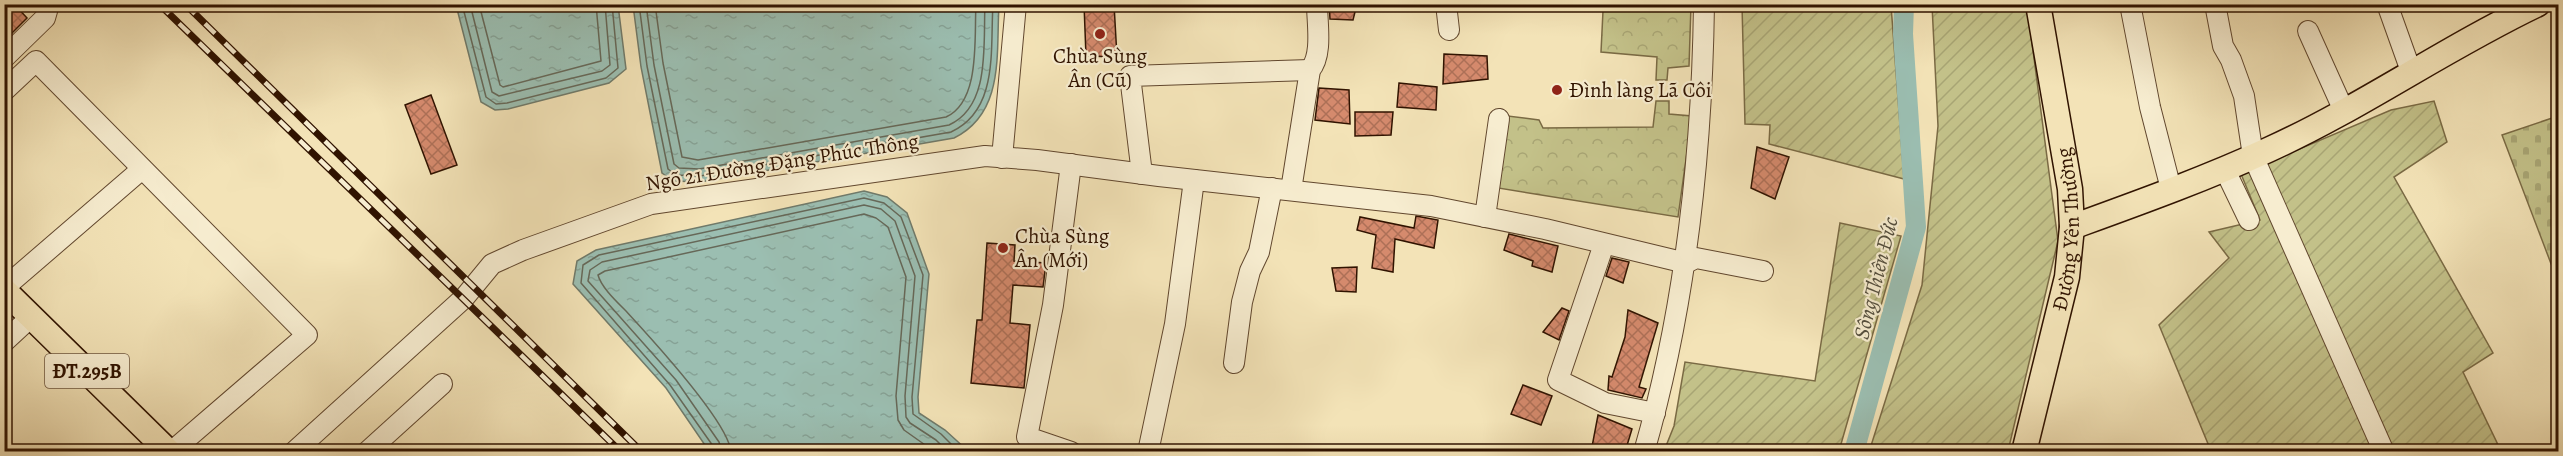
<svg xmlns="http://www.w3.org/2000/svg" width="2563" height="456" font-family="Alegreya,serif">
	<defs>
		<pattern id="forest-crowns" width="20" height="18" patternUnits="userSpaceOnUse" patternTransform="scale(1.5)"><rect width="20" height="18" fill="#c3c189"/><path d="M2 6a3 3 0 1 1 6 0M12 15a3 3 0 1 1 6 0" fill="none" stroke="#a8a574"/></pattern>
		<pattern id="cemetery-stones" width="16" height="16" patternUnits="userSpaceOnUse" patternTransform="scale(1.5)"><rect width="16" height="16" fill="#c3c189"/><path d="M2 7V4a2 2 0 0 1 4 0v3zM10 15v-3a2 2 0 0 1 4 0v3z" fill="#a8a574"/></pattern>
		<pattern id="garden-furrows" width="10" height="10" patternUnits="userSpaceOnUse" patternTransform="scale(1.5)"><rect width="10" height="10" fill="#c3c189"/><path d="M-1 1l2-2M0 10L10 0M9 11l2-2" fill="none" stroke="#a8a574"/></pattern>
		<pattern id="water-ripples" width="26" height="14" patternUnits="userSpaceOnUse" patternTransform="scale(1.5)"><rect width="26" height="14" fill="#9bbeb1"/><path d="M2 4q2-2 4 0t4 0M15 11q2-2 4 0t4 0" fill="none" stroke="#86a296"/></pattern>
		<pattern id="building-cross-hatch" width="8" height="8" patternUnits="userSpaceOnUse" patternTransform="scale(1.5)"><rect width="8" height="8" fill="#d58a6d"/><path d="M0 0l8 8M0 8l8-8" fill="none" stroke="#ad7057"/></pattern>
	</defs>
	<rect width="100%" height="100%" fill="#f3e3b7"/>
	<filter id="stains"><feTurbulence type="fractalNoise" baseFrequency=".00333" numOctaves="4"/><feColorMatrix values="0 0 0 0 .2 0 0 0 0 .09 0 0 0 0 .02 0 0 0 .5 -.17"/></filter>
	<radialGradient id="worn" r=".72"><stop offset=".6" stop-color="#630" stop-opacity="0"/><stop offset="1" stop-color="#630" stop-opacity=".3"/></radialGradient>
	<g fill="url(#forest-crowns)" stroke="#7a6a44" stroke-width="1.5">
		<polygon points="1662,5 1691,5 1689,66 1668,68 1667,80 1656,80 1657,57 1601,52 1603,11 1661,8"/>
		<polygon points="1656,101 1669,101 1669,114 1692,116 1678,217 1498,188 1508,116 1539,120 1543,128 1653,127"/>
	</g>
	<polygon fill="url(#cemetery-stones)" stroke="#7a6a44" stroke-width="1.5" points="2558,116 2558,282 2502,135"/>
	<g fill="url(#garden-furrows)" stroke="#7a6a44" stroke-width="1.5">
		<polygon points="1742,5 1891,5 1904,179 1769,144 1770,125 1745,124"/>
		<polygon points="1932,5 2027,5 2058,241 2008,451 1869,452 1922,285 1938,126"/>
		<polygon points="2434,101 2447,142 2394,177 2493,353 2463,372 2501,451 2211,451 2159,325 2229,258 2209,232 2260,220 2241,174 2391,110"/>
		<polygon points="1840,223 1901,236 1839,451 1664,451 1674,426 1685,362 1815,381"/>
	</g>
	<g fill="url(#water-ripples)" stroke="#707a6a" stroke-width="1.5">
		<polygon points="456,5 618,5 626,69 609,83 508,109 495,110 481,102"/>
		<path d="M 633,5 L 999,5 C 996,53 1005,113 954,138 L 700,182 L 674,181 L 662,173 L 641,67 Z"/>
		<polygon points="864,191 887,197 907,213 929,274 918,397 919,413 945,430 968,451 709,451 666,388 573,284 577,261 596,250"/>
	</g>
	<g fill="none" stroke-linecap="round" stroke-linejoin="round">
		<g stroke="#666858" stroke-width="1.5">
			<polyline points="462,4 486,97 496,104 507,103 606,78 618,68 612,4"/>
			<polyline points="470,4 492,92 499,96 602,71 610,65 605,4"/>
			<polyline points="479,4 500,85 503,87 601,61 596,4"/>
			<path d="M 639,4 L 647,66 L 668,169 L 676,175 L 700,176 L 951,132 C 999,110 990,49 993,4"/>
			<path d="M 646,4 L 654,65 L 674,164 L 679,168 L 699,169 L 949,125 C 991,106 983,44 985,4"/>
			<path d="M 655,4 L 663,63 L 682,157 L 698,160 L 946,117 C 981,101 974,37 976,4"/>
			<polyline points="714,452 713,446 670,385 581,283 583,265 599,255 864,198 884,203 901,217 923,275 912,397 913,414 941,434 959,452"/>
			<polyline points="722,452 719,442 676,380 588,281 590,270 602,262 864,205 881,209 895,221 915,276 905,396 906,417 910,423 936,440 948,452"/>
			<path d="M 731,452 C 729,422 649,336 626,311 C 617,302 601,287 598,275 L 605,271 L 864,214 L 876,218 L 888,227 L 906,277 L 896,396 L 898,420 L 904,430 L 935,452"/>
		</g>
		<polyline stroke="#9bbeb1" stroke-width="20" points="1854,452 1916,227 1903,34 1904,4"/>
	</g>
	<g fill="url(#building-cross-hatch)" stroke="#301300" stroke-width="1.5">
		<polygon points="4,4 14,4 27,18 4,41"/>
		<polygon points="1084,4 1114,4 1117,57 1086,56"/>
		<polygon points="1329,4 1357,4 1353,20 1330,19"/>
		<polygon points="1444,54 1487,56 1488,79 1443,84"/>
		<polygon points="1399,83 1437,87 1436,110 1397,107"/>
		<polygon points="1319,88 1349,90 1350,124 1315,120"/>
		<polygon points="431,95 457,165 431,174 405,105"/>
		<polygon points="1355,112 1393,112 1391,135 1355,136"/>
		<polygon points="1757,147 1789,157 1775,199 1751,188"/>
		<polygon points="1416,216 1438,220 1434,248 1395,239 1393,272 1372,268 1376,235 1357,230 1360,217 1414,228"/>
		<polygon points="1509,234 1558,246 1552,272 1532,266 1533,261 1504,250"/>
		<polygon points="987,243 1015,245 1014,261 1046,263 1043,287 1013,285 1010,323 1030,325 1024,388 971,383 977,320 982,320"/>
		<polygon points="1612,258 1629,262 1623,283 1606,276"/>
		<polygon points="1357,267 1356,292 1336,291 1332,268"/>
		<polygon points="1562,308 1569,311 1559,340 1543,332"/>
		<polygon points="1628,310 1658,323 1639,387 1646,389 1642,398 1608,390 1609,376 1612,377 1625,337"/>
		<polygon points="1523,385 1552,396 1541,425 1511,414"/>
		<polygon points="1598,415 1632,429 1625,452 1591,452"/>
	</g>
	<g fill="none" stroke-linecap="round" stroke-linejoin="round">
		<g stroke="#61472e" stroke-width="22">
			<g id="minor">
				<polyline points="1446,4 1449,30"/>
				<polyline points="2130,4 2150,107 2171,189"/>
				<polyline points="2215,4 2223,46 2231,60 2244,96 2253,156 2384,452"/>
				<polyline points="2387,4 2412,74"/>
				<polyline points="2308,31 2344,111"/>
				<polyline points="4,58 45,18 49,4"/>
				<polyline points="4,91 36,61 307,335 171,452"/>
				<polyline points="1002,158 1016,4"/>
				<polyline points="1071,164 1053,305 1027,437 1071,452"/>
				<polyline points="2224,168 2249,220"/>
				<polyline points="1142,174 1130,76 1310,70"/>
				<path d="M 1291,190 L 1310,70 C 1323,55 1317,23 1317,4"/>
				<polyline points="1485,217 1499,119"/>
				<polyline points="1604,244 1558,380 1605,403 1655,413"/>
				<polyline points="4,288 142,169"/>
				<polyline points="4,342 31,317"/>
				<polyline points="1234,363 1242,302 1250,271 1259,252 1272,188"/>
				<polyline points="294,452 464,298 492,264 523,250 651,204 985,156 1037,160 1159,176 1431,206 1545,229 1686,263 1696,258 1763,271"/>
				<polyline points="367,452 442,384"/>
				<polyline points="1148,452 1175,324 1194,180"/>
				<path d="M 1644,452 C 1686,306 1702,155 1704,4"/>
			</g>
		</g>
		<g stroke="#301300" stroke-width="27">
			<g id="major">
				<path d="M 2072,227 C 2138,203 2205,179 2268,150 C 2361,108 2445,48 2538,4"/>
				<polyline points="4,290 169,452"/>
				<path id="s1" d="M 2024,452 L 2067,277 L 2072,227 L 2070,189 L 2038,4"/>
			</g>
		</g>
		<use href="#minor" stroke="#f7edd0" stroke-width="20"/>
		<use href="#major" stroke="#f3e3b7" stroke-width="24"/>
		<g stroke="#301300" stroke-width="7">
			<g id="rail">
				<polyline points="159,4 621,452"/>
				<polyline points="185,4 642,452"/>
			</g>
		</g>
		<use href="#rail" stroke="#f7edd0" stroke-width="4.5" stroke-dasharray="14" stroke-linecap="butt"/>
	</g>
	<g fill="#8f2418" stroke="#f7edd0" stroke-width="2">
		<circle cx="1100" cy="34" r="6"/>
		<circle cx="1557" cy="90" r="6"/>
		<circle cx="1003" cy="248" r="6"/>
	</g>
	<g text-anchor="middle" stroke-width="4.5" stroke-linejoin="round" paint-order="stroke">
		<rect fill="#f7edd0" stroke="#6c543e" stroke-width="1.5" x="45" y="354" width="84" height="34" rx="4.5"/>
		<g font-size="20" font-weight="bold" fill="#301300">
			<text x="87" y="378">ĐT.295B</text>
		</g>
		<g font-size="21" fill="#301300" stroke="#f7edd0" text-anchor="start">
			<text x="1100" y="63" text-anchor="middle">Chùa Sùng<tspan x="1100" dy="24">Ân (Cũ)</tspan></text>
			<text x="1569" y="97">Đình làng Lã Côi</text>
			<text x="1015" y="243">Chùa Sùng<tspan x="1015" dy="24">Ân (Mới)</tspan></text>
		</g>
		<g font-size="21" fill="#301300" stroke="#f7edd0">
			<text transform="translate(782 162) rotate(-9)" y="7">Ngõ 21 Đường Đặng Phúc Thông</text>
			<text dy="7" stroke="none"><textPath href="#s1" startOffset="228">Đường Yên Thường</textPath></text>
		</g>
		<g font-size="22" font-style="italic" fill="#554f3e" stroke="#f7edd0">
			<text transform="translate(1875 278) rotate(-76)" y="8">Sông Thiên Đức</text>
		</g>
	</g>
	<rect width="2563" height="456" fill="none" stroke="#f3e3b7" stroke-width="24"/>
	<rect x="6" y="6" width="2551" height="444" fill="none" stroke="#301300" stroke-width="3"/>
	<rect x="12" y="12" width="2539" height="432" fill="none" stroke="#301300" stroke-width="1.5"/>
	<rect width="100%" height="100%" filter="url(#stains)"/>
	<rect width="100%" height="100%" fill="url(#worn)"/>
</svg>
